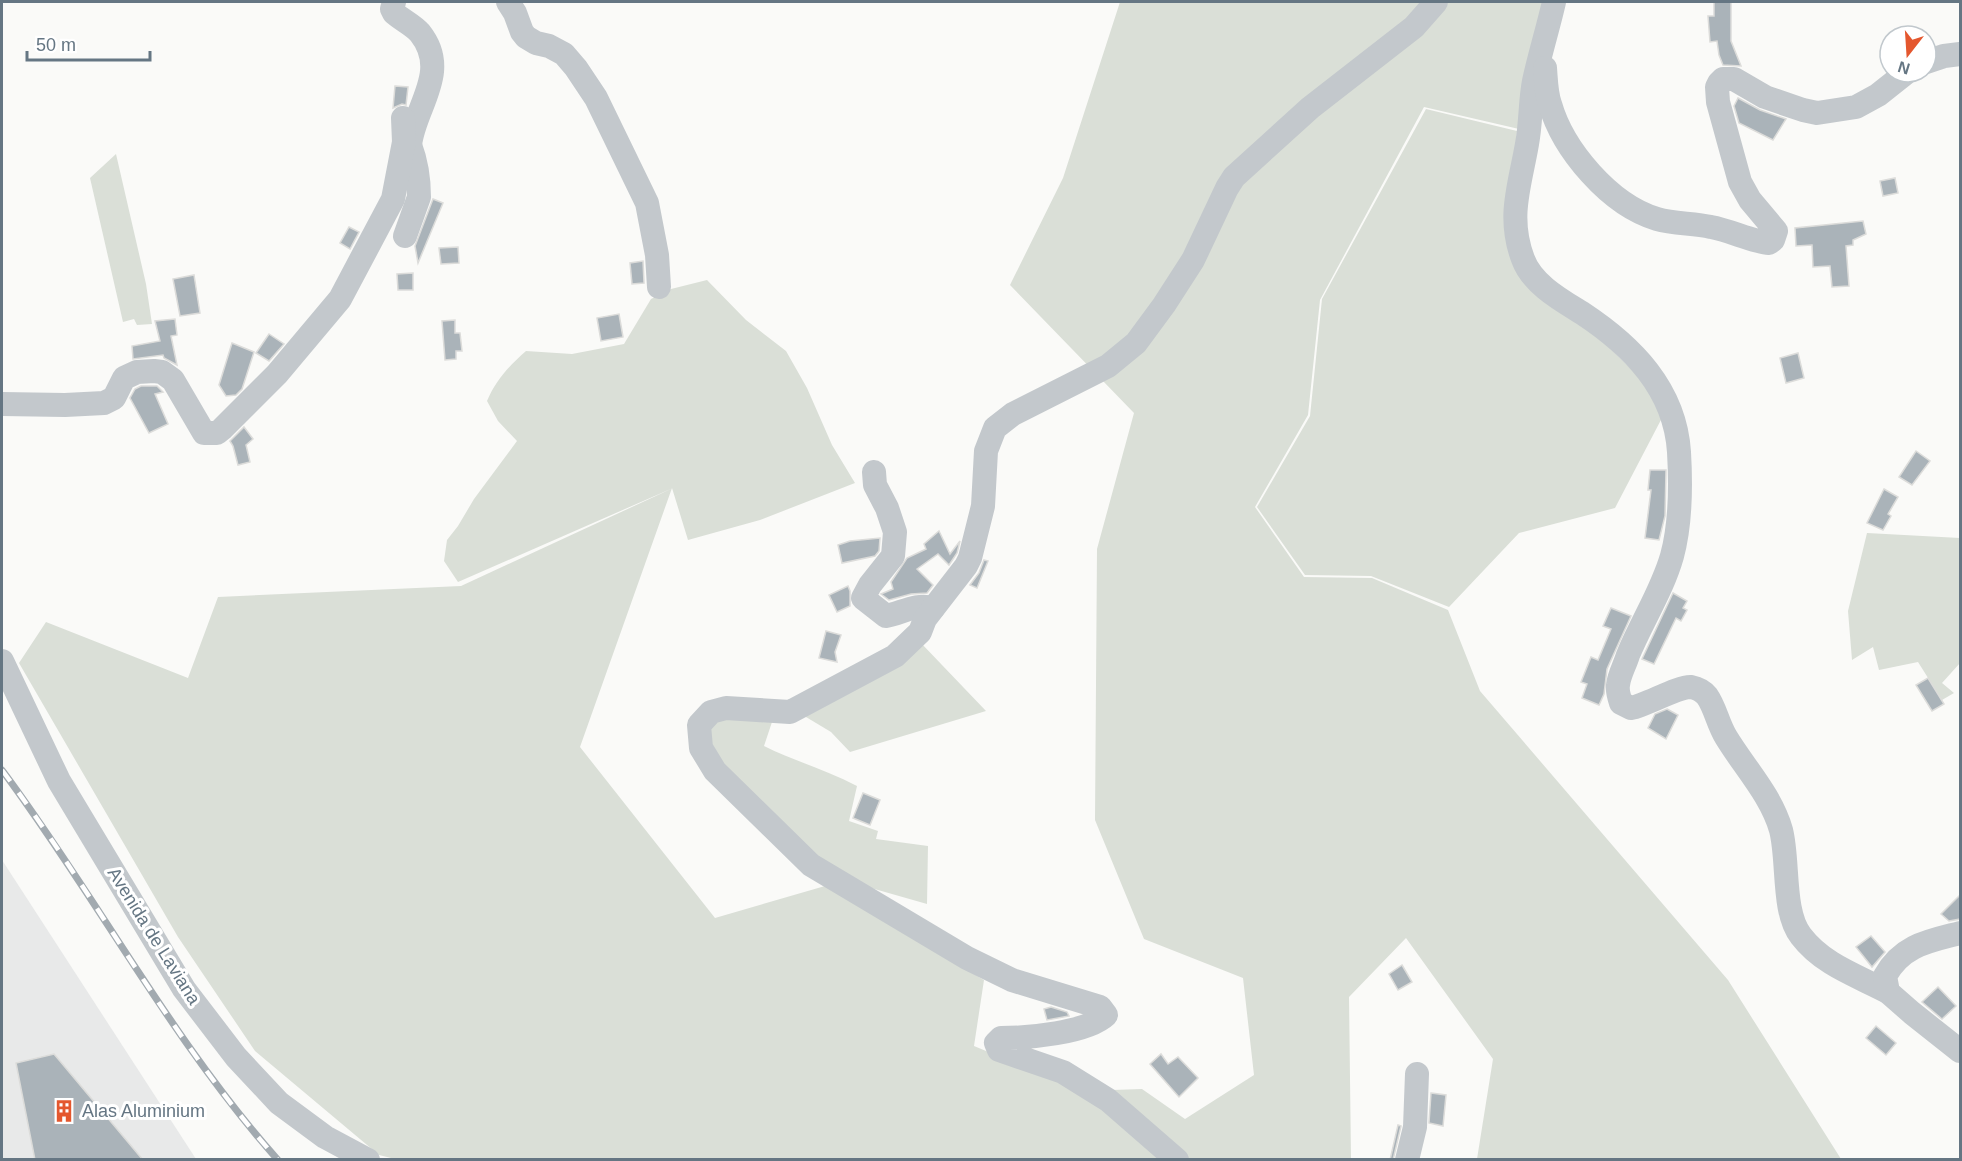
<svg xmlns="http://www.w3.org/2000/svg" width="1962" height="1161" font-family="Helvetica,sans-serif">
	<rect width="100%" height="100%" fill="#fafaf8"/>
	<polygon fill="#e8e9e9" points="2,860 196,1159 2,1159"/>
	<g fill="#dadfd7">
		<path d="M 1120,2 L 1543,2 L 1519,129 L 1424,107 L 1320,300 L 1308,415 L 1255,507 L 1304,577 L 1372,578 L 1448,610 L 1480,691 L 1728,980 L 1841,1159 L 1477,1159 L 1493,1059 L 1406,938 L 1349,997 L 1351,1159 L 395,1159 L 379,1155 L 255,1051 L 178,937 L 19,663 L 46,622 L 188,678 L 218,597 L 461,586 L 673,488 L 458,582 L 444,561 L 447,540 L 458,526 L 474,499 L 517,441 L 498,421 L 487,401 C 496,380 509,366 526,351 L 572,354 L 624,344 L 651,299 L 671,289 L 707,280 L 746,320 L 786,351 L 807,388 L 832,445 L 855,483 L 760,520 L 688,540 L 672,488 L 580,747 L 715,918 L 825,886 L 984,980 L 974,1046 L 1082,1091 L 1142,1089 L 1185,1119 L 1254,1075 L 1243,978 L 1144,939 L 1095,820 L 1097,549 L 1134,413 L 1010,285 L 1063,178 Z"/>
		<polygon points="1426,109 1517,131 1507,246 1646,384 1663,416 1615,508 1519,533 1449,607 1371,576 1305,575 1257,507 1310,416 1322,299"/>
		<polygon points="116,154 146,284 152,324 137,325 134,319 123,322 90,178"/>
		<polygon points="1867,533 1960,538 1960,663 1942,683 1954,693 1942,700 1918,662 1879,670 1873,647 1852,660 1848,611"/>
		<polygon points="920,642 986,711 850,752 831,732 801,714"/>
		<path d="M 774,716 L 764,746 C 794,761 827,770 857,786 L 849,821 L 878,831 L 876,839 L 928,846 L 927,904 L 850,882 L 818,862 L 716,765 L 706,725 L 713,718 Z"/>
	</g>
	<g fill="#aab3b9" stroke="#dcdcda" stroke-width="1.5">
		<polygon points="1714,2 1731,2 1731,41 1741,66 1723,65 1719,55 1717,41 1710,42 1708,16 1714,16"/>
		<polygon points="395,86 408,87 406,105 402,104 393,108"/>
		<polygon points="1738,98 1760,110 1786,119 1773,140 1739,123 1734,106"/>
		<polygon points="1895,178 1898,193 1883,196 1880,181"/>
		<polygon points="433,199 443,203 418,263 415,246"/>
		<polygon points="1863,221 1866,234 1853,240 1853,245 1846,246 1849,286 1832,287 1830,266 1813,267 1812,245 1796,246 1795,228"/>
		<polygon points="349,227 359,232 350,249 340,243"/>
		<polygon points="458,247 459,263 441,264 439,248"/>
		<polygon points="643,261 644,283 632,284 630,263"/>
		<polygon points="413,273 413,290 398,290 397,274"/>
		<polygon points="194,275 200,313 180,316 173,279"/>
		<polygon points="619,314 623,337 601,341 597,318"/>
		<polygon points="175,319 177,335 171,336 177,365 164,358 163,355 133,359 132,346 160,341 155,321"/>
		<polygon points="455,320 455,333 460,333 462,351 456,351 456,359 445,360 442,321"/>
		<polygon points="269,334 284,344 269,361 256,353"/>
		<polygon points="232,343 254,352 242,389 236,395 226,396 219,385"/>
		<polygon points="1798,353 1804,378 1786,383 1780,358"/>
		<polygon points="141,386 157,386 163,392 155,394 168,424 149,433 130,398 135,389"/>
		<polygon points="244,427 253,439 246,445 250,462 238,465 233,446 230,441"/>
		<polygon points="1916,451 1930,461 1912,485 1899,477"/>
		<polygon points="1650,470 1666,470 1665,516 1659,540 1645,538 1651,490 1648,490"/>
		<polygon points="1884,489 1898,497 1888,514 1891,516 1883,530 1867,523"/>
		<polygon points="939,531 950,554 960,541 957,553 949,565 938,554 917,569 933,585 927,593 911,594 889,600 881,594 893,589 891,582 907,558 926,549 924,544"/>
		<polygon points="880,538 879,551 875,556 842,563 838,545 850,541"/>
		<polygon points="984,560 988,561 977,588 970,585 979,573"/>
		<polygon points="848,586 850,591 850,606 837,612 829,595"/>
		<polygon points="1673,593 1687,601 1683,608 1687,610 1681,621 1676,618 1654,664 1642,659"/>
		<polygon points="1611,608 1631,616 1607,669 1604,694 1599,705 1582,698 1587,684 1581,682 1591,657 1598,660 1611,629 1603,626"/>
		<polygon points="826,631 841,635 835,652 837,662 819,658"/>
		<polygon points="1928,678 1944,704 1932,711 1916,685"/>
		<polygon points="1667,709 1678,715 1666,739 1648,728 1655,714"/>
		<polygon points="863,793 880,800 870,825 853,818"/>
		<polygon points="1960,895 1960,919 1949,921 1941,914"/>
		<polygon points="1871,936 1885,952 1872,967 1856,947"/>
		<polygon points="1402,965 1412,982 1398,990 1389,974"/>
		<polygon points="1938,987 1956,1006 1942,1019 1922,1002"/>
		<polygon points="1051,1007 1067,1012 1069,1016 1047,1020 1044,1009"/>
		<polygon points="1876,1026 1896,1043 1886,1055 1866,1038"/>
		<polygon points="54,1054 143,1160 35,1160 16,1063"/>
		<polygon points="1161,1054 1168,1064 1178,1057 1198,1078 1179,1097 1150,1064"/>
		<polygon points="1431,1093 1446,1095 1443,1126 1429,1123"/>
		<polygon points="1398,1125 1401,1126 1393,1160 1390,1160"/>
	</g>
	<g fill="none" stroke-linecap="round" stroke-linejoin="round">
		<g stroke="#c3c8cc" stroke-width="24">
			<path d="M 394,2 L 392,9 L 394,13 C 402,20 413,25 420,33 C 451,72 414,107 410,145"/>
			<polyline points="508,2 515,13 522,32 526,37 536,43 549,46 564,54 576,68 596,98 647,203 657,255 659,287"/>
			<path d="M 1554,2 C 1548,28 1540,54 1534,81 C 1530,102 1531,123 1527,144 C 1520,185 1507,217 1523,259 C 1532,284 1561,300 1582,313 C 1632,346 1675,389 1679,452 C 1681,486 1681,523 1672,556 C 1662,591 1642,621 1628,655 C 1625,665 1619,675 1618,685 C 1617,691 1619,697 1621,703 L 1631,708 C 1646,705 1679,686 1691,687 C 1696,688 1703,691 1707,696 C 1715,707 1718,724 1726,737 C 1744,767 1771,795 1781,830 C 1789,861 1782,912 1801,936 C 1823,965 1858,976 1888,992"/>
			<polyline points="1926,62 1944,56 1960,54"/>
			<path d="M 1545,68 C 1546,80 1546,93 1550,104 C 1563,150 1610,205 1657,219 C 1674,224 1693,223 1711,227 C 1729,230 1754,242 1769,243 L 1773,240 L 1776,231 L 1750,200 L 1740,182 L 1718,102 L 1717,87 L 1719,83 L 1723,79 L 1734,79 L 1765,97 L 1803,110 L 1817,113 L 1856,107 L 1878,95 L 1907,72"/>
			<path d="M 405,236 L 419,197 C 419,180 416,161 410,145 L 407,144"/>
			<polyline points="2,404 65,405 104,403 114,398 124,378 137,372 154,371 162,372 173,380 204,433 217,433 222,429 277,374 340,299 393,199 404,142 403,118"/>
			<path d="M 874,472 L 875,485 L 887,508 L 895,532 L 893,556 L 870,585 L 863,598 L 886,616 C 902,613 916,603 933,608"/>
			<polyline points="2,661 59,781 184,989 236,1057 279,1103 325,1137 368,1160"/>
			<path d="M 1960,933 C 1929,941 1902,945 1885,976 L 1888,992 L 1912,1013 L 1960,1051"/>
			<path d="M 1177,1160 L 1108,1100 L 1063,1072 L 999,1050 L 996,1043 L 1001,1038 C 1027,1038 1087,1033 1106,1015 L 1100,1007 L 1012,980 L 967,958 L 811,865 L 715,771 L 701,748 L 699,725 L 711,712 L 726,708 L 790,712 L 895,656 L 920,632 L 925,619 L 966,566 L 970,558 L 983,506 L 986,451 L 995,428 L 1013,414 L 1108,366 L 1136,343 L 1164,305 L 1193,260 L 1227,188 L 1234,177 L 1310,108 L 1414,27 L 1436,2"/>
			<polyline points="1407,1160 1415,1127 1417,1074"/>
		</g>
		<g stroke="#a2aab0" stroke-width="7">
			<path id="rail" d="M 2,770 C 97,897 171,1040 278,1160"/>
		</g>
		<use href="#rail" stroke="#fff" stroke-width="4.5" stroke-dasharray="14" stroke-linecap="butt"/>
	</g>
	<defs>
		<g id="building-bare" transform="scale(1.8)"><path d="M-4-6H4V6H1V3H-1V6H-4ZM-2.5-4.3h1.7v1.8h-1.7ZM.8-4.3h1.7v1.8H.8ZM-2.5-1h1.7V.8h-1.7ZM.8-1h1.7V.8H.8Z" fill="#e4572e" stroke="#fff" stroke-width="2.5" paint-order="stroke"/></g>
	</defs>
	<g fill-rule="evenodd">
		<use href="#building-bare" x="64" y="1111"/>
	</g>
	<g text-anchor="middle" stroke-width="6" stroke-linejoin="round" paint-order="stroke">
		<g font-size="18" fill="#657683" stroke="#fff">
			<text transform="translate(154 936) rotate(58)" y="6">Avenida de Laviana</text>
		</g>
		<g font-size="18" fill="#657683" stroke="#fff" text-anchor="start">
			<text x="82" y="1117">Alas Aluminium</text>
		</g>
	</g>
	<rect width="1962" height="1161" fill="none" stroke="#657683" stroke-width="6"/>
	<g transform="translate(1908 54) rotate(197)"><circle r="28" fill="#ffffff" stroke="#c1c8cd" stroke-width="1.5"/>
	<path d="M0-4.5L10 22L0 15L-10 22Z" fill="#e4572e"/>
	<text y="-9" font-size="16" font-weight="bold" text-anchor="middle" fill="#657683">N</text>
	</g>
	<path d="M27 51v9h123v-9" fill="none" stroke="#657683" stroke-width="3"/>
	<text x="36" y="51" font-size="18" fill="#657683" stroke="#ffffff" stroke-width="4.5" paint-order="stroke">50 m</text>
</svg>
